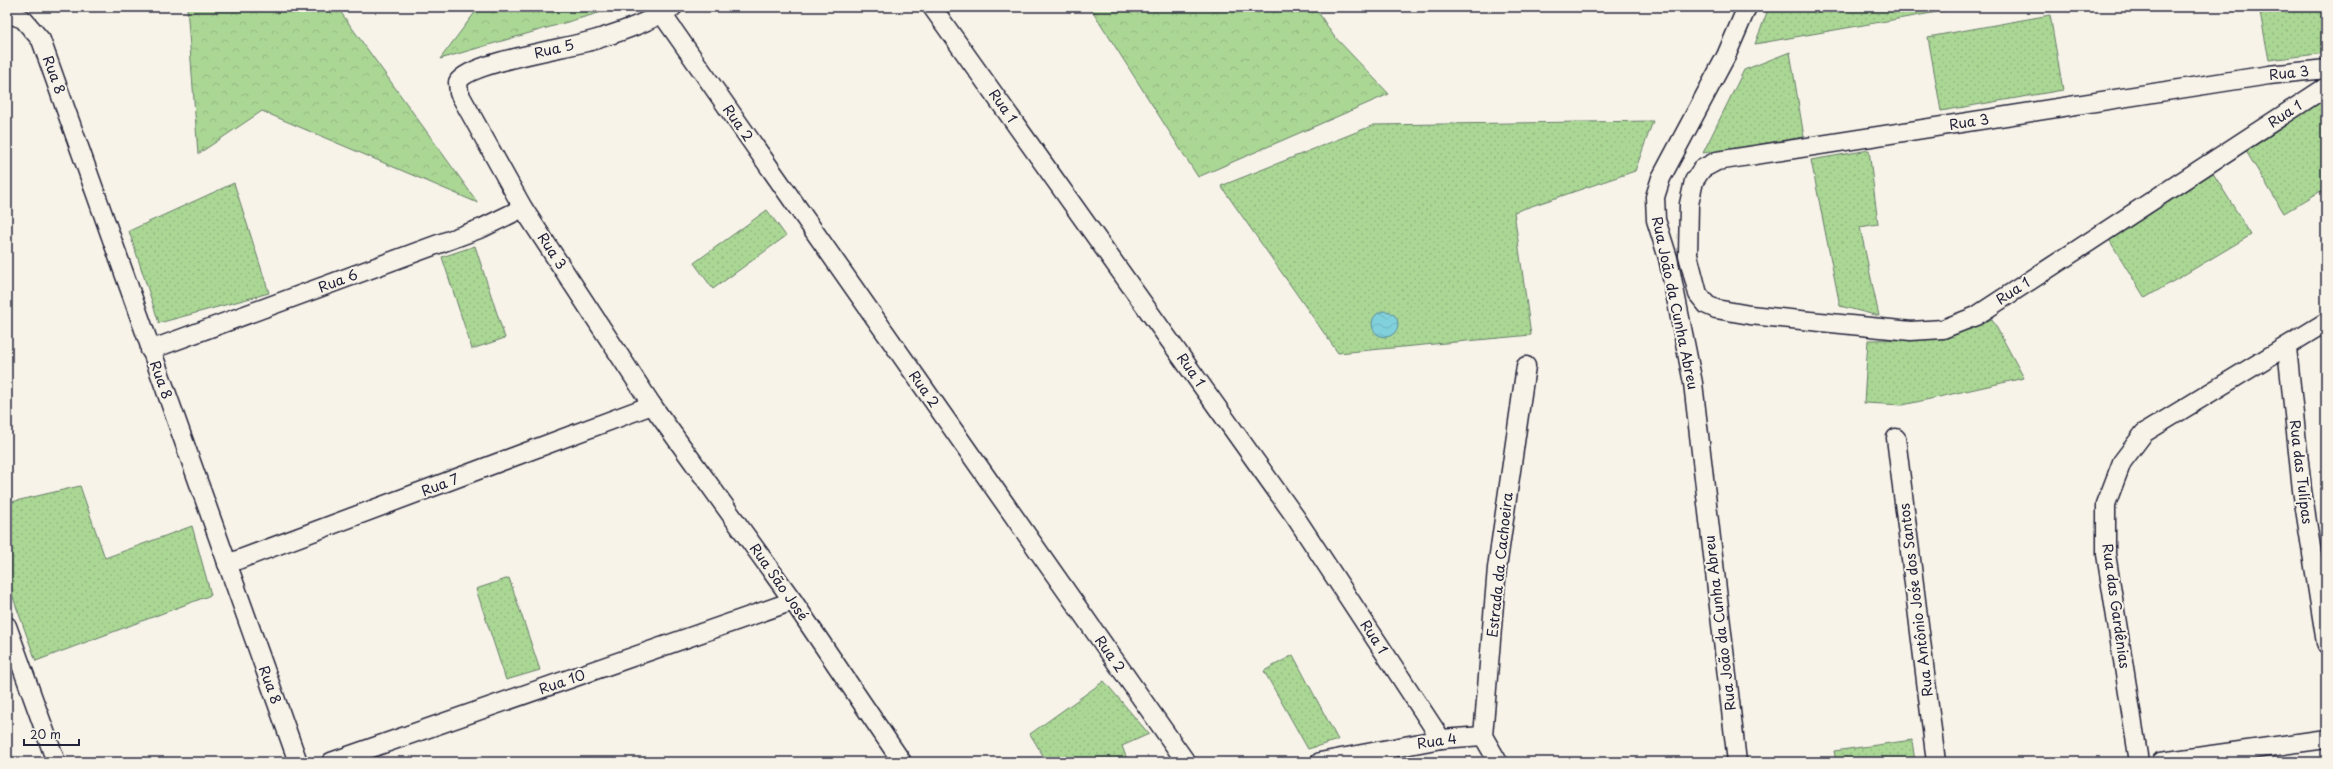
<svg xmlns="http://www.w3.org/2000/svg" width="2333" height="769" font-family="'Playpen Sans',sans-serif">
	<defs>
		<pattern id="grass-dots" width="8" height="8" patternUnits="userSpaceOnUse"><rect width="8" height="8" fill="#abd795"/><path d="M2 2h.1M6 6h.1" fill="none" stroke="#93b881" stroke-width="1.8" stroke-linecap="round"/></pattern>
		<pattern id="forest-crowns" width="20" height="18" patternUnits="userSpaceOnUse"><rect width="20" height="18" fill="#abd795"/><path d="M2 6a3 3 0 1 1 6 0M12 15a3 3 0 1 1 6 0" fill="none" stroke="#93b881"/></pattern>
		<pattern id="water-waves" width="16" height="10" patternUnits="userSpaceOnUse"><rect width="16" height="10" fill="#81d1dc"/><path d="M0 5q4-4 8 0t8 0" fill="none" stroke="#6fb3be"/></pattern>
	</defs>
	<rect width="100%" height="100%" fill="#f7f3e8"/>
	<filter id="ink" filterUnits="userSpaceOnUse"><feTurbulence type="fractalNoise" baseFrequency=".025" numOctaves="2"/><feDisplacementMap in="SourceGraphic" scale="8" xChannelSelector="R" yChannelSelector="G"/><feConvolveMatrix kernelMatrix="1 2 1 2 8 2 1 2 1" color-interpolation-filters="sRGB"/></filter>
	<g filter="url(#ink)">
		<g fill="url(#grass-dots)" stroke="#667c68">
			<polygon points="1769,7 1966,7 1755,44"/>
			<polygon points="2259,7 2326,7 2326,53 2269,60"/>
			<polygon points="2050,15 2063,90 1941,111 1928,37"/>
			<polygon points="1790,52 1804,137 1703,153 1744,70"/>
			<polygon points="2326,99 2326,188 2284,213 2244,148"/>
			<polygon points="1653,121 1635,171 1514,212 1531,335 1338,353 1221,186 1374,125"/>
			<polygon points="1869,150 1878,224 1860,227 1879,316 1840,306 1811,160"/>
			<polygon points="2211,170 2251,235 2145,298 2105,233"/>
			<polygon points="234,183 269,293 159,323 129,231"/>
			<polygon points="767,210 786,236 713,289 694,263"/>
			<polygon points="475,246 505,338 472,349 442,257"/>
			<polygon points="1992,319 2024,378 1903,405 1864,403 1868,340 1944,339"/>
			<polygon points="80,486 105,558 192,526 211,595 36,661 7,581 7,503"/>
			<polygon points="509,578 540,670 506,680 476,589"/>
			<polygon points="1293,655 1338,740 1308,749 1264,671"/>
			<polygon points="1104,681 1149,734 1122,746 1128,762 1047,762 1030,734"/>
			<polygon points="1912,740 1915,762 1836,762 1834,751"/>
		</g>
		<g fill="url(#forest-crowns)" stroke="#667c68">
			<polygon points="187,7 337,7 478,203 262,111 198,154"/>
			<polygon points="479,7 619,7 440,59"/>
			<polygon points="1090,7 1315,7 1333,35 1389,94 1198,177"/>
		</g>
		<circle fill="url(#water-waves)" stroke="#5b8b9c" cx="1385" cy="324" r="13"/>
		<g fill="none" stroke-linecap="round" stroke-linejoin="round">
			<g stroke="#22223b" stroke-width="21">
				<g id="minor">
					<path d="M 673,7 C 650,22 621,32 594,40 C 568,48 469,62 458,82 L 459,93 L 523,208 L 652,405 L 793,601 L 902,762"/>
					<polyline points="932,7 1296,518 1441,739"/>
					<polyline points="7,13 23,19 41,40 298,762"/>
					<polyline points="662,14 1186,762"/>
					<polyline points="2326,69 2269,75 1717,161 1702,169 1694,181 1689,204 1688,255 1698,294 1707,305 1716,309 1750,315 1911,331 1943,329 1976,316 2326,87"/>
					<polyline points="2287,348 2302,490 2326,643"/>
					<polyline points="150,350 482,228 523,208"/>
					<polyline points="1896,438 1936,762"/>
					<polyline points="227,564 652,405"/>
					<polyline points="7,626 56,762"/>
					<polyline points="331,762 793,601"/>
					<polyline points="1320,762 1441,739 1483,736"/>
					<polyline points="1498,762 1483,736 1497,568 1526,366"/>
					<polyline points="1737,762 1693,383 1668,258 1656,220 1655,197 1661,178 1726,56 1747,7"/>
					<polyline points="2139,762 2106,554 2106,504 2122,462 2144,433 2326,322"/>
					<polyline points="2161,762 2326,739"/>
				</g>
			</g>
			<use href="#minor" stroke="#f7f3e8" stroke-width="18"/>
		</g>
	</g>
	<g text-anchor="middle" stroke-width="4" stroke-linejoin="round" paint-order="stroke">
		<g font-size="14" fill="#22223b" stroke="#f7f3e8">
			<text transform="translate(554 49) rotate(-13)" y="5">Rua 5</text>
			<text transform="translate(2289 73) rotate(-6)" y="5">Rua 3</text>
			<text transform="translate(54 75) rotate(70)" y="5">Rua 8</text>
			<text transform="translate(1003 106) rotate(55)" y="5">Rua 1</text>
			<text transform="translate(2285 114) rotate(-33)" y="5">Rua 1</text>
			<text transform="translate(1969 122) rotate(-9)" y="5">Rua 3</text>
			<text transform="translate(738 123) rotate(55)" y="5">Rua 2</text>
			<text transform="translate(552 251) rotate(57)" y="5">Rua 3</text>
			<text transform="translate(338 281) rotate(-20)" y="5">Rua 6</text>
			<text transform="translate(2013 291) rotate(-33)" y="5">Rua 1</text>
			<text transform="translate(1675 303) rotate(78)" y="5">Rua João da Cunha Abreu</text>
			<text transform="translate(1191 370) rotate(55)" y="5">Rua 1</text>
			<text transform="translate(161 380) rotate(70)" y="5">Rua 8</text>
			<text transform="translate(924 389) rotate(55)" y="5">Rua 2</text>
			<text transform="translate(2301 472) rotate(83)" y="5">Rua das Tulípas</text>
			<text transform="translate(440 485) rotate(-21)" y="5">Rua 7</text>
			<text transform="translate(1500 565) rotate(-84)" y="5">Estrada da Cachoeira</text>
			<text transform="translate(779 582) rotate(55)" y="5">Rua São José</text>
			<text transform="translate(1916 600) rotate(-97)" y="5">Rua Antônio Jośe dos Santos</text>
			<text transform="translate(2116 606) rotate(82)" y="5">Rua das Gardênias</text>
			<text transform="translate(1720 623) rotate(-97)" y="5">Rua João da Cunha Abreu</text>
			<text transform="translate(1374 637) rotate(57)" y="5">Rua 1</text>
			<text transform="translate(1110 654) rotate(55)" y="5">Rua 2</text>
			<text transform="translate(562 682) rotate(-19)" y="5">Rua 10</text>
			<text transform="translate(270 685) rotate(70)" y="5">Rua 8</text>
			<text transform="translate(1437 741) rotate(-8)" y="5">Rua 4</text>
		</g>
	</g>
	<rect width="2333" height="769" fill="none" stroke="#f7f3e8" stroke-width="24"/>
	<rect x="12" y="12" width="2309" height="745" fill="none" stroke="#22223b" stroke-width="1.5" filter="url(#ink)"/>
	<path d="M24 739v6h55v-6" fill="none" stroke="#22223b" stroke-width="2"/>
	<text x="30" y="739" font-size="12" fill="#22223b" stroke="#f7f3e8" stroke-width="3" paint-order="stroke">20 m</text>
</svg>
